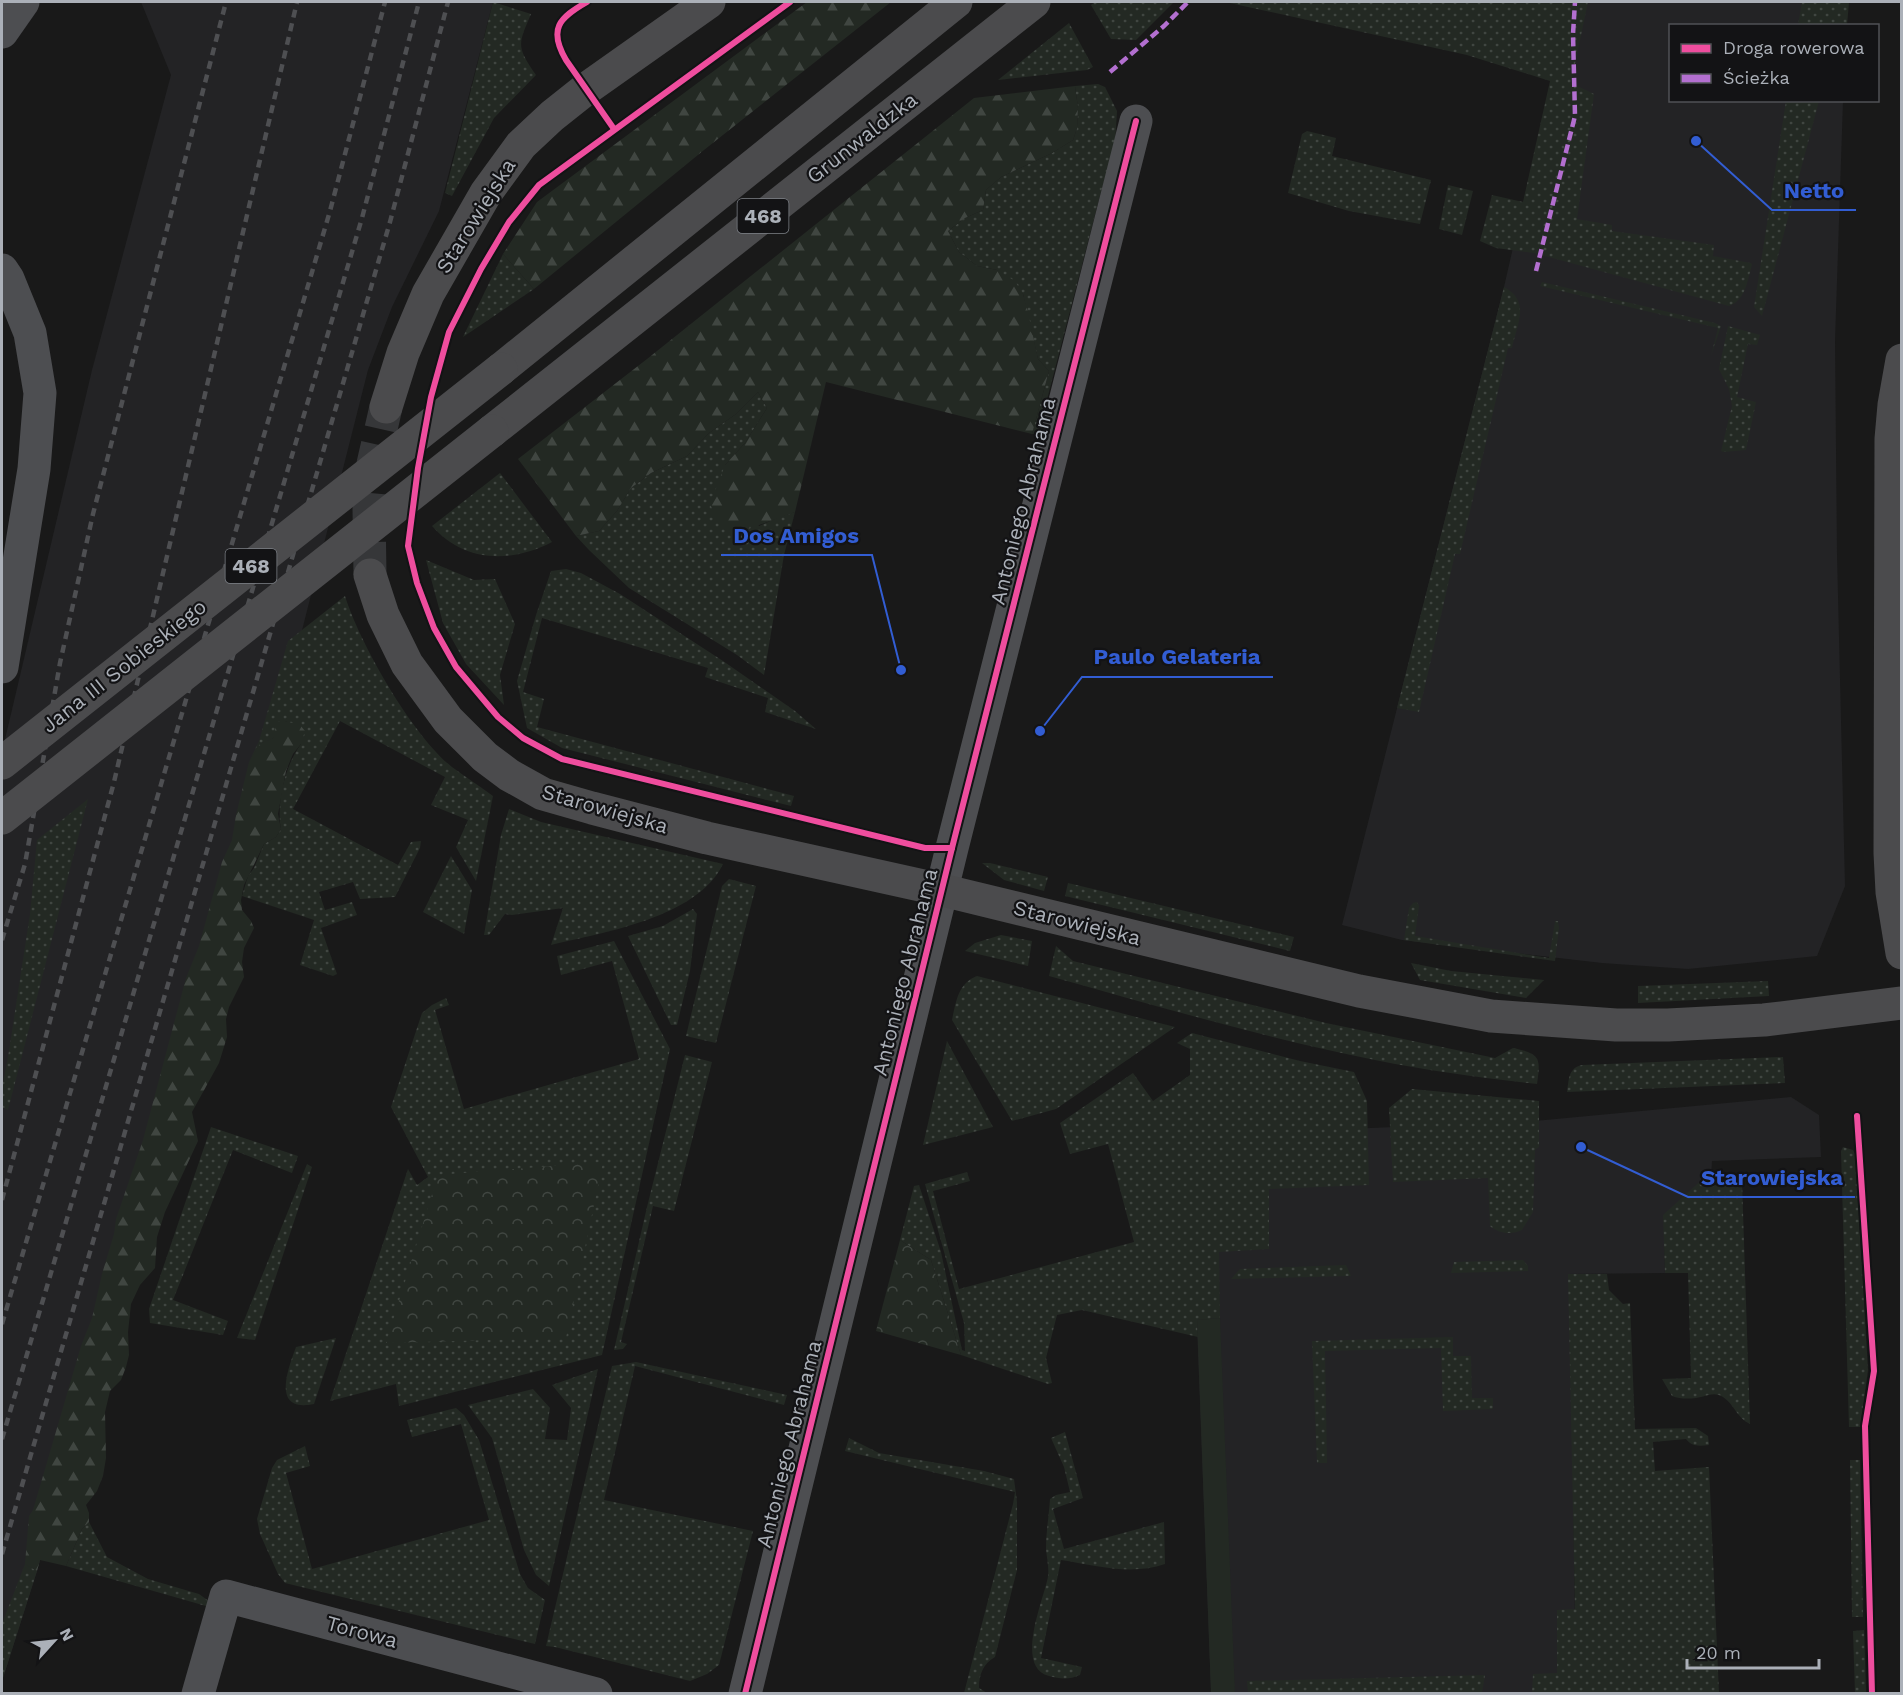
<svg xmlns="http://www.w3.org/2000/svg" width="1903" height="1695" font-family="'Work Sans',sans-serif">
	<defs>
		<pattern id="grass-dots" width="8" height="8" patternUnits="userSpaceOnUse" patternTransform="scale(1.5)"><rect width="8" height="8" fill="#232923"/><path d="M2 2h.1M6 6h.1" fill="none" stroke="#404641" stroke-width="1.8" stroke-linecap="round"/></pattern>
		<pattern id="forest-firs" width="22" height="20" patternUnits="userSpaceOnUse" patternTransform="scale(1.5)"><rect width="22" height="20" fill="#232923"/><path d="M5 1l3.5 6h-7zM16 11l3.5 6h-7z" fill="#404641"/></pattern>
		<pattern id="park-crowns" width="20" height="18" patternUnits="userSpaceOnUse" patternTransform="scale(1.5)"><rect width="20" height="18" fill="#232923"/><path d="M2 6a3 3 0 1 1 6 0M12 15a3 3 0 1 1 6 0" fill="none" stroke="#404641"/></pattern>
	</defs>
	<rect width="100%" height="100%" fill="#191919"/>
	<g fill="#232325">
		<polygon points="141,2 493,2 439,211 392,307 368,370 293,666 37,1571 2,1681 2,752 92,370 171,75"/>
		<polygon points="1574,2 1843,2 1842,25 1670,26 1670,100 1843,101 1835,341 1837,554 1845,886 1817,956 1688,969 1602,963 1402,940 1342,925 1504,287 1551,81"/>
		<polygon points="1791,1097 1819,1115 1821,1157 1712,1161 1711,1177 1664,1224 1665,1273 1570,1274 1576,1693 1211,1693 1190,1141 1294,1131 1523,1122"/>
	</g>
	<g fill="url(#grass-dots)">
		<path d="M 493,2 L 531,14 C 518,45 516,46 536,75 L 494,118 L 452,196 L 445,193 Z"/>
		<polygon points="1095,2 1174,2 1136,40 1111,39 1091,5"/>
		<path d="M 1225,2 L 1588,2 L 1571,83 L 1594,94 L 1577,219 L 1612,225 L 1612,231 L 1714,245 L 1713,256 L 1751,263 L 1752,265 C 1747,281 1746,300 1729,306 L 1534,253 L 1496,248 L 1480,241 L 1492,195 L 1523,202 L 1550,81 L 1467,55 Z"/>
		<polygon points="1802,2 1849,2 1847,25 1798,25"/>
		<polygon points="1069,23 1093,67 1087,70 998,80"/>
		<polygon points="1098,84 1105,87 1117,111 1115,143 1101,192 1038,434 1032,434 1049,371 1038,359 1023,294 997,270 977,266 959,252 948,231 965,218 983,210 986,190 1001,177 1052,153 1073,140 1077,128 1078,108 1075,86"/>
		<polygon points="1786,101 1819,101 1762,316 1754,307"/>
		<polygon points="1307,131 1336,138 1332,156 1431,180 1420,224 1349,211 1288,193 1302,134"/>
		<polygon points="1448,185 1473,191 1462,235 1439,229"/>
		<polygon points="503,254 534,289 463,337"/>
		<polygon points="1542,282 1715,323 1721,326 1711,356 1718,328 1540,286"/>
		<path d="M 1504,287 C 1531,301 1517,324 1512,348 L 1508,348 L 1460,554 L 1455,554 L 1419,712 L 1397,708 Z"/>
		<polygon points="1728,326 1760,335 1757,345 1748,344 1737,397 1756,402 1746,450 1724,452 1721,451 1732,406 1729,389 1719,369"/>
		<polygon points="758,392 767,408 745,443 725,465 759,526 779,517 795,512 784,555 764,675 737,655 629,588 589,550 576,536 599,531 617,511 631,488 651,473 687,456 709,433 736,414"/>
		<path d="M 500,473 L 552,542 C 512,563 464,563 432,526 Z"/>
		<polygon points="426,560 474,580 495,579 515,624 500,675 504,705 466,664 443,623"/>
		<polygon points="566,569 581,573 620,594 723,661 795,711 816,729 765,712 768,698 705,677 708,668 542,618 523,692 544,699 537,727 794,796 791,806 562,748 527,728 517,681 536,615 551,571"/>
		<path d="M 345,596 C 360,644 412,735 452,767 C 465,777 480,786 493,796 L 476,881 L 456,847 L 468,820 L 431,805 L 445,777 L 340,721 L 293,809 L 398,865 L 411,842 L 421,841 L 420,848 L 395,897 L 360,899 L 353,882 L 319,892 L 325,910 L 352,902 L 357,915 L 321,928 L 337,974 L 333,976 L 300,965 L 314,920 L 242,896 L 248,876 L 254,868 L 264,844 L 276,837 L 281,829 C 276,804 285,765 301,744 L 290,723 L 285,721 L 273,738 L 260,744 L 249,762 L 259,741 L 288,641 Z"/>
		<polygon points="88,799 8,1110 2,1107 2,1088 8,1057 30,914 37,840"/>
		<path d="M 509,809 L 541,822 L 723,864 C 697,918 604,932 551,945 L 563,908 L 512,915 L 505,914 L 489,935 L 484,935 L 501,835 Z"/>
		<polygon points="451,856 472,890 464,934 423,912"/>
		<polygon points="982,863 990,863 1048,877 1044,891 1004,880"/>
		<polygon points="729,879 756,886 716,1043 686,1036 722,886"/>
		<polygon points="1068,883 1294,937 1290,951 1065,896"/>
		<polygon points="1417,902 1419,906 1415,936 1549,958 1555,921 1558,921 1559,928 1555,961 1404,940 1409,908 1413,903"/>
		<polygon points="693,909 697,914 690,971 677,1025 671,1025 628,936 663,926"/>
		<polygon points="1001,935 1032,941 1028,966 965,951 975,943"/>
		<polygon points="614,941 670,1049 602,1355 399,1406 396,1384 330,1401 408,1169 417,1185 428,1177 391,1107 422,1013 432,1005 446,998 449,1005 435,1010 464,1109 639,1059 612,961 561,975 557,956"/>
		<path d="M 1056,946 L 1073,961 L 1326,1023 L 1495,1058 L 1513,1048 C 1540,1054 1541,1057 1537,1084 C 1483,1078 1429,1071 1375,1060 C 1265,1038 1157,1006 1049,976 Z"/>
		<polygon points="1411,963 1451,971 1544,980 1526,998 1420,980"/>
		<path d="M 977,976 L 1175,1027 L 1056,1109 L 1012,1121 L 952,1020 C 956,1002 958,983 977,976 Z"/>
		<polygon points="1768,981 1769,996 1638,1003 1638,986"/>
		<polygon points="1192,1033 1300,1061 1354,1072 1367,1101 1369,1185 1269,1189 1269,1249 1219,1252 1220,1318 1197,1320 1198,1337 1082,1310 1057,1315 1046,1358 1052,1383 1048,1384 961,1355 931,1260 900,1240 914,1186 919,1185 941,1252 962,1350 965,1351 964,1323 925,1184 967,1172 970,1181 933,1191 959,1289 1134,1242 1108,1144 1070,1154 1060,1123 1133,1073 1153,1101 1190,1075 1190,1049 1177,1043"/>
		<polygon points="947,1041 993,1127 923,1145"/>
		<polygon points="685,1055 712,1062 674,1211 653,1206 621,1342 627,1344 623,1349 614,1350 647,1207"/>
		<path d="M 1783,1057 L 1785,1083 L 1567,1092 C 1569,1080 1568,1068 1582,1065 Z"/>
		<path d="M 1412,1089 L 1539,1101 L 1539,1147 L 1535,1150 L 1533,1212 L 1522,1230 C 1512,1235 1499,1234 1490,1226 L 1488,1178 L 1393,1182 L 1389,1108 Z"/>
		<polygon points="211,1127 298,1156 292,1173 233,1150 173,1300 228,1321 223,1335 150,1323 149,1309"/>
		<polygon points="1843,1147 1853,1150 1855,1154 1868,1370 1860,1427 1849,1427 1841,1151"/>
		<polygon points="307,1164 312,1167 255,1340 237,1338"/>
		<path d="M 1705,1177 L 1711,1186 L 1742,1181 L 1750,1424 C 1737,1418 1734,1404 1723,1397 C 1713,1391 1706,1397 1696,1398 C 1687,1399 1680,1399 1672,1396 L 1662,1379 L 1691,1378 L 1688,1273 L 1665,1273 L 1663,1215 Z"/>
		<polygon points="1523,1260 1528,1266 1528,1271 1451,1273 1454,1262"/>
		<polygon points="1346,1265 1351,1276 1231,1279 1240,1269"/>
		<path d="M 1568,1274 L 1607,1274 L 1609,1290 L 1623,1304 L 1630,1303 L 1635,1429 L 1696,1428 L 1708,1436 L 1709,1445 C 1699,1446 1692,1447 1686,1439 L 1653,1442 L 1655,1471 L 1709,1467 L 1719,1693 L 1532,1693 L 1533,1674 L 1557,1673 L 1557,1610 L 1575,1609 Z"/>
		<polygon points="1453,1337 1453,1356 1471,1356 1472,1398 1493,1398 1493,1409 1443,1411 1441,1348 1325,1351 1327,1463 1317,1463 1312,1341"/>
		<path d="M 336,1338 L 314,1404 C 271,1413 288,1369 296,1347 Z"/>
		<polygon points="636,1362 787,1395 784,1405 635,1366 604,1500 753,1531 719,1665 707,1674 690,1681 555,1647 546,1646 612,1366"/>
		<polygon points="598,1369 549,1586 536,1575 524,1550 492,1438 468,1405 533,1389 550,1408 545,1439 567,1440 571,1408 552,1385"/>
		<polygon points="456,1408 464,1415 479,1440 520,1574 528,1588 545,1600 535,1644 285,1583 278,1574 260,1534 257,1519 272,1468 277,1460 305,1446 310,1466 286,1473 312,1569 489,1520 461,1424 412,1437 407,1420"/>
		<path d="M 1065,1432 L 1083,1498 L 1053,1509 L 1064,1549 L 1164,1522 L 1165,1564 C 1131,1576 1094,1565 1061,1560 L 1041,1658 L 1082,1667 L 1080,1675 C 1069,1680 1060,1679 1049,1676 C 1015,1668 1042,1603 1047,1581 C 1050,1571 1047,1560 1046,1549 C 1046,1532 1049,1515 1050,1499 L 1056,1495 L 1070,1492 L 1064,1467 L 1051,1438 Z"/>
		<path d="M 849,1438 L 879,1453 L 984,1471 L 1014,1479 L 1017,1502 L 1017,1570 L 995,1657 C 983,1664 979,1674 979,1688 L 987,1693 L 964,1693 L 1013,1504 L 1015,1492 L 845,1451 Z"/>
		<polygon points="1850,1460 1860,1460 1863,1617 1852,1617"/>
		<polygon points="89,1522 107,1557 148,1579 199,1594 210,1602 206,1606 66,1566 82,1529"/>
		<polygon points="25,1564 37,1571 2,1681 2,1624"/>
		<polygon points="1864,1630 1866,1693 1855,1693 1853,1631"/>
		<polygon points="1485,1675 1482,1693 1248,1693 1247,1681"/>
	</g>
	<g fill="url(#forest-firs)">
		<polygon points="807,2 891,2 704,150 534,289 503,254 537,202"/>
		<polygon points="1075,86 1078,108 1077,128 1073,140 1052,153 1001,177 986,190 983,210 965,218 948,231 959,252 977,266 997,270 1015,281 1023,294 1028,312 1038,359 1049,371 1032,434 826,382 795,512 740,532 720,526 710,504 725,465 745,443 767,408 758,392 736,414 709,433 687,456 651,473 631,488 617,511 599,531 576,536 518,459 647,359 974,98"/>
		<polygon points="285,721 300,725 305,731 301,744 293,754 286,771 278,814 281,829 276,837 264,844 244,885 241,900 242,910 251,921 254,928 244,948 242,962 244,977 229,1007 226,1019 227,1037 219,1063 192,1112 198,1141 165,1212 157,1237 155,1268 140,1285 131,1304 128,1332 129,1355 126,1367 121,1380 110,1391 105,1412 106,1458 103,1476 97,1491 86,1505 89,1513 89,1522 82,1529 66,1566 40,1560 37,1571 25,1564 29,1516 33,1510 81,1346 92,1318 102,1274 114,1234 116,1219 143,1140 186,978 199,946 222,862 232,840 236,815 249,762 260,744 273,738 277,722"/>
	</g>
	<g fill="url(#park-crowns)">
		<polygon points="603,1162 566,1338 386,1343 438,1175"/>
		<polygon points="900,1240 931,1260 961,1355 876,1331"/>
	</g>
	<polygon fill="#232923" points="1220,1318 1235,1694 1211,1693 1197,1320"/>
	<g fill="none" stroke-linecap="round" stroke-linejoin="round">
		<polyline stroke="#363739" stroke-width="33" stroke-dasharray="33 16" stroke-linecap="butt" points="370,575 369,509 373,464 386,407"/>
		<g stroke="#4d4e51" stroke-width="33">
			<polyline points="2,32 23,2"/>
			<polyline points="2,270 8,279 30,333 40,393 34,469 2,667"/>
			<polyline points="198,1694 226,1596 596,1694"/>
			<polyline points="745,1694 952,848 1136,121"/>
		</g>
		<g stroke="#4b4b4d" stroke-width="33">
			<polyline points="1902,360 1894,405 1891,439 1890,853 1892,892 1902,953"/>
			<polyline points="501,369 956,2"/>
			<polyline points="386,407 403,353 428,294 486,193 521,145 552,116 586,89 709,2"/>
			<polyline points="492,431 1034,2"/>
			<polyline points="370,575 383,615 407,664 448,720 485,757 509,775 543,794 592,808 707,838 942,890 1359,991 1491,1016 1616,1025 1668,1025 1764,1020 1902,1003"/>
		</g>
		<g stroke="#4e4f52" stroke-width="4.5" stroke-dasharray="8 6" stroke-linecap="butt">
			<polyline points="2,940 25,864 60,663 93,514 226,2"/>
			<polyline points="2,1200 114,782 297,2"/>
			<polyline points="2,1324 330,211 385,2"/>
			<polyline points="2,1439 362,218 419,2"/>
			<polyline points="2,1554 390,222 448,2"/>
		</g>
		<g stroke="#4b4b4d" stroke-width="33">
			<polyline points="2,763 501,369"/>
			<polyline points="2,818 492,431"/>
		</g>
		<g stroke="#b36fd0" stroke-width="4.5" stroke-dasharray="9 4.5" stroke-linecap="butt">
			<polyline points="1110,72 1164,26 1188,2"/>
			<polyline points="1536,271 1575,116 1573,34 1575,2"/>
		</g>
		<g stroke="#131315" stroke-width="10">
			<g id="cycleway">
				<path d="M 587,2 C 559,18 548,29 566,60 L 614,129"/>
				<polyline points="790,2 539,185 509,222 481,269 449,332 431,397 418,468 408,546 417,583 434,628 456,667 498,717 523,738 562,759 925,848 952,848"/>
				<polyline points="1857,1116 1874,1371 1865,1426 1872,1694"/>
				<polyline points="745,1694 952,848 1136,121"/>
			</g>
		</g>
		<use href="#cycleway" stroke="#ef4d9e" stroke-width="6"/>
	</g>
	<g text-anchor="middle" stroke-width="4.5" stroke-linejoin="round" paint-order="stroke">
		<g fill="#131315" stroke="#7d8187" stroke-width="1.5">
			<rect x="737.5" y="199" width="51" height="34" rx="4.5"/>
			<rect x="225.5" y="549" width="51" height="34" rx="4.5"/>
		</g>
		<g font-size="20" font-weight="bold" fill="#abb0b8">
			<text x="763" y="223">468</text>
			<text x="251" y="573">468</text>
		</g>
		<g font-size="21" fill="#abb0b8" stroke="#131315">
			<text transform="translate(862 138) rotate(-38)" y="7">Grunwaldzka</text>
			<text transform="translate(476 216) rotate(-58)" y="7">Starowiejska</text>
			<text transform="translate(1023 501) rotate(-76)" y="7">Antoniego Abrahama</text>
			<text transform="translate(124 666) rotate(-38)" y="7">Jana III Sobieskiego</text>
			<text transform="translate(605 809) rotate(16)" y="7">Starowiejska</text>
			<text transform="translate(1077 923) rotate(14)" y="7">Starowiejska</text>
			<text transform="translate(905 972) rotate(-76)" y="7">Antoniego Abrahama</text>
			<text transform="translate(789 1444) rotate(-76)" y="7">Antoniego Abrahama</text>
			<text transform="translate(362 1632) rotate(15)" y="7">Torowa</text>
		</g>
	</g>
	<path fill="none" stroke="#325dd3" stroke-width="2" d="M1696 141L1772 210H1856M901 670L872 555H721M1040 731L1082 677H1273M1581 1147L1688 1197H1855"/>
	<g fill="#325dd3" stroke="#131315" stroke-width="2">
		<circle cx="1696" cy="141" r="6"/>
		<circle cx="901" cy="670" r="6"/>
		<circle cx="1040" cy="731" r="6"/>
		<circle cx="1581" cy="1147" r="6"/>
	</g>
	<g font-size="22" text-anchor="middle" font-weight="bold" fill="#325dd3" stroke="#131315" stroke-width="4.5" stroke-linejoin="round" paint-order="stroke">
		<text x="1814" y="198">Netto</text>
		<text x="796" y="543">Dos Amigos</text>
		<text x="1177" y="664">Paulo Gelateria</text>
		<text x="1772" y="1185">Starowiejska</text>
	</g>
	<rect width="1903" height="1695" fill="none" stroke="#abb0b8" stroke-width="6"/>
	<rect x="1669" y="24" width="210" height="78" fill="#131315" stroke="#505256" stroke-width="1.5"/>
	<rect x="1681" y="44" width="30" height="9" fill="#ef4d9e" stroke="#505256" stroke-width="1.5"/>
	<text x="1723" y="54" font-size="18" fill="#abb0b8">Droga rowerowa</text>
	<rect x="1681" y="74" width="30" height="9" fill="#b36fd0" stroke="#505256" stroke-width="1.5"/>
	<text x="1723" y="84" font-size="18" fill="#abb0b8">Ścieżka</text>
	<g transform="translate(54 1641) rotate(63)" stroke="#131315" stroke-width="4.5" paint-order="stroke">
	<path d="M0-4.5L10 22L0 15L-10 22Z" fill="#abb0b8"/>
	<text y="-9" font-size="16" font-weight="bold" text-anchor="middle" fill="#abb0b8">N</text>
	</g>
	<path d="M1687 1659v9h132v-9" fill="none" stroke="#abb0b8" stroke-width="3"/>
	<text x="1696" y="1659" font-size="18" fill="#abb0b8" stroke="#131315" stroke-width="4.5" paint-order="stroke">20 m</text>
</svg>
